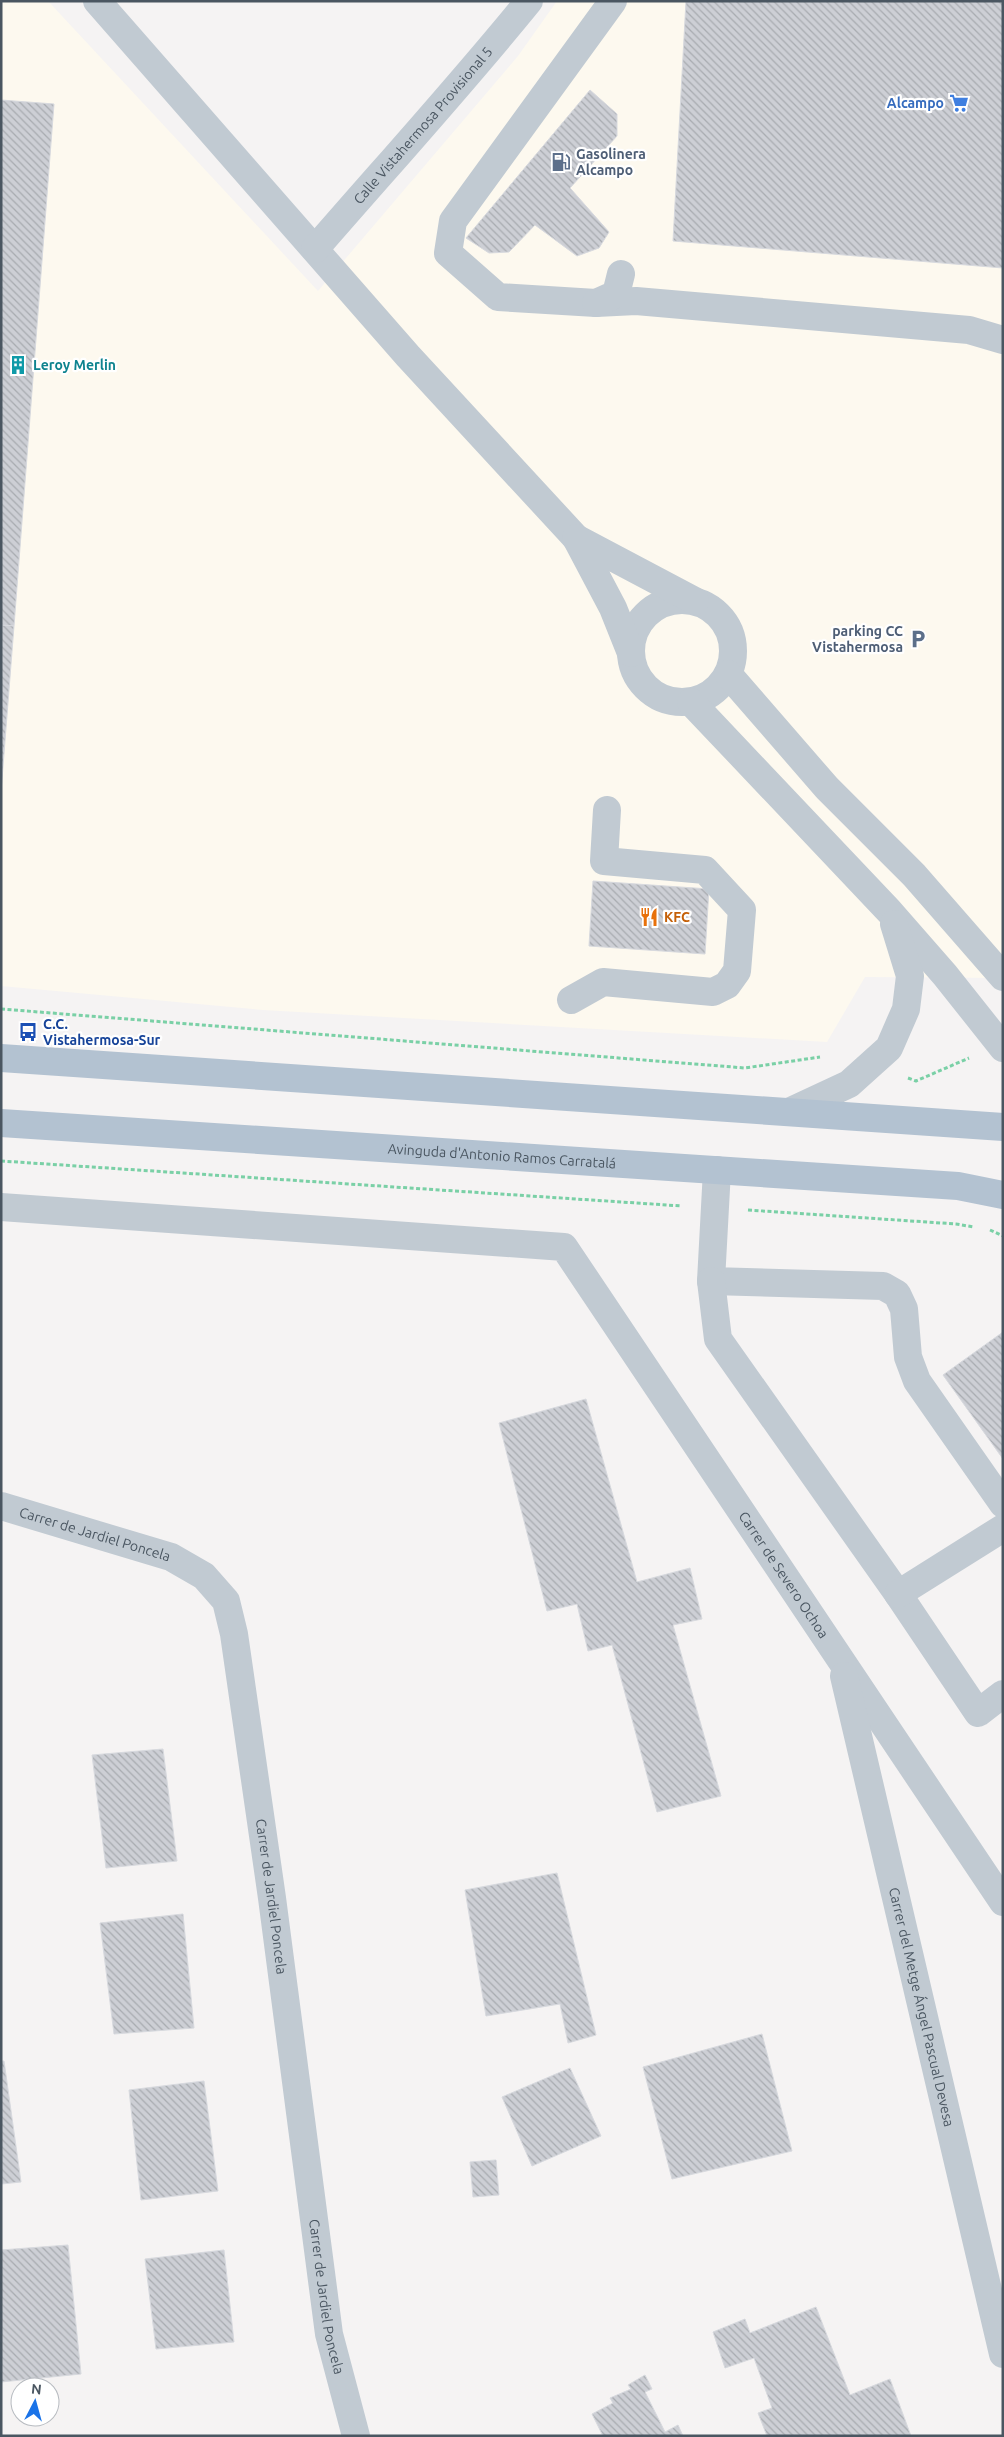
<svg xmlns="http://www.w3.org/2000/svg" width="1004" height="2437" font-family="Ubuntu,sans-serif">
	<defs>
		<pattern id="building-back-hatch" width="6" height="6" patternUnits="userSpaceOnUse" patternTransform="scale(1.25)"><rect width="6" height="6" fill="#cdcfd5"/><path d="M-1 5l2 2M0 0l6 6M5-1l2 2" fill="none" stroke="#a8abb0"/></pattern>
	</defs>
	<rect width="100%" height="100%" fill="#f5f3f3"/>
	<polygon fill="#fdf9ef" points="1,1 48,1 318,291 518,56 557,1 1003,1 1003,978 865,977 827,1042 263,1010 1,986"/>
	<g fill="url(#building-back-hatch)" stroke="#d7d9de">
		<polygon points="686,1 1003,1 1003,268 673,241"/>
		<polygon points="590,90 617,114 617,136 570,188 609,232 599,248 577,256 535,225 509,252 489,253 466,238"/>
		<polygon points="1,100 54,104 14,626 1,625"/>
		<polygon points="1,625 14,626 1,792"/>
		<polygon points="593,881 709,889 705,954 589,946"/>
		<polygon points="1003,1332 1003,1459 943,1375"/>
		<polygon points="586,1399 637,1582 690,1568 702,1619 673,1625 721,1796 657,1812 612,1645 588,1651 577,1604 547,1611 499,1423"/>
		<polygon points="163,1749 177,1861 106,1868 92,1755"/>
		<polygon points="557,1873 596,2035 568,2043 560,2004 486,2016 465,1890"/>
		<polygon points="183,1914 194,2028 114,2034 100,1923"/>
		<polygon points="762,2034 792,2151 672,2179 643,2067"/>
		<polygon points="1,2061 4,2061 21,2182 1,2184"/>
		<polygon points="570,2068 601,2136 532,2166 502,2097"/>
		<polygon points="204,2081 218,2191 141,2200 129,2090"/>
		<polygon points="496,2160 499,2195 473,2197 470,2162"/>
		<polygon points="68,2245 81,2374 1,2382 1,2250"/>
		<polygon points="224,2250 234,2342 156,2349 145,2259"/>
		<polygon points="816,2307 850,2395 890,2379 911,2436 767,2436 758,2413 772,2408 754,2358 725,2368 713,2332 745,2319 750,2333"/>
		<polygon points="645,2375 652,2389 645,2392 665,2432 678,2425 683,2436 603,2436 592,2414 613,2403 610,2398 631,2389 628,2385"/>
	</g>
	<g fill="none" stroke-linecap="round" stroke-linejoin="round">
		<g stroke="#7ad0a6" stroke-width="3" stroke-dasharray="4 2.5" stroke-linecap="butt">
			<polyline points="1,1009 745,1068 820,1057"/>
			<polyline points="908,1078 916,1081 969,1058"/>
			<polyline points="1,1161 682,1206"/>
			<polyline points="748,1210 956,1224 974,1227"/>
			<polyline points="990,1230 1003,1236"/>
		</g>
		<g stroke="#c1cad2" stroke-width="28">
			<polyline points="97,1 408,356 576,538"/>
			<polyline points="613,1 453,221 448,253 498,297 596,303 636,301 969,330 1003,340"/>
			<path id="s1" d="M 315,249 C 387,166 460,86 529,1"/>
			<polyline points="596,303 616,294 621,274"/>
			<circle cx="682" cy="651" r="51"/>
			<polyline points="631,653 613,608 576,538 695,601"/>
			<polyline points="728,674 827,788 914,875 1003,977"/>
			<polyline points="691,702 889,911 945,975 1003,1048"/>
			<polyline points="571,1000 603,982 713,992 727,985 737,971 742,910 705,870 604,861 607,810"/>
			<polyline points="791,1111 849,1084 889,1048 906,1009 910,976 894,924"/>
			<polyline points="717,1170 711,1281 883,1286 897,1294 904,1309 908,1357 917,1381 1003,1504"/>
			<path id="s2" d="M 1,1207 L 564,1247 L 1003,1902"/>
			<polyline points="711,1281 718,1339 898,1594 978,1713 1003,1694"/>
			<path id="s3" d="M 1,1506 L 171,1557 L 204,1576 L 226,1601 L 234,1634 L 272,1898 L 329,2334 L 356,2436"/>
			<polyline points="898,1594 1003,1528"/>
			<path id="s4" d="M 844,1676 L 1003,2354"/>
		</g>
		<g stroke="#b3c2d1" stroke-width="28">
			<polyline points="1,1058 1003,1127"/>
			<path id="s5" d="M 1,1123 L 958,1186 L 1003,1195"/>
		</g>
	</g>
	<defs>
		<g id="supermarket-bare" transform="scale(1.5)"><path d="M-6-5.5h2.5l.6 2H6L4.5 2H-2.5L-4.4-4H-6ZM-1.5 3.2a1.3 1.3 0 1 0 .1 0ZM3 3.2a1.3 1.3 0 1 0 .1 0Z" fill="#3f7fe0" stroke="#fff" stroke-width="2.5" paint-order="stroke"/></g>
		<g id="fuel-bare" transform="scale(1.5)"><path d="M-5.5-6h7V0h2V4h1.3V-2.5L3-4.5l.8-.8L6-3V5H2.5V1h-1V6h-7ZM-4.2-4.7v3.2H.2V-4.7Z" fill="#5c6f8a" stroke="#fff" stroke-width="2.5" paint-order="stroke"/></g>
		<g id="building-bare" transform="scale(1.5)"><path d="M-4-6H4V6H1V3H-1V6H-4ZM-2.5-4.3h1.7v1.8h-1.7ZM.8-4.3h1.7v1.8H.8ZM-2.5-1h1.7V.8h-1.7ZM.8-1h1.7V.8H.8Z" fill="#0f9aa8" stroke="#fff" stroke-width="2.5" paint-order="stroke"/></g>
		<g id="parking-bare" transform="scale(1.5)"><path d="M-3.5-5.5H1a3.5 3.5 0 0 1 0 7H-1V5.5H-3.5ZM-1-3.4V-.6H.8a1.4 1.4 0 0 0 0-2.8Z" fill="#5c6f8a" stroke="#fff" stroke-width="2.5" paint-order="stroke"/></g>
		<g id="restaurant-bare" transform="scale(1.5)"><path d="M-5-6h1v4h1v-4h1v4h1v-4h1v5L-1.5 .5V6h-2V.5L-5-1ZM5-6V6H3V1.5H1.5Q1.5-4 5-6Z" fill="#e8710a" stroke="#fff" stroke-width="2.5" paint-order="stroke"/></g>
		<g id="bus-bare" transform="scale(1.5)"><path d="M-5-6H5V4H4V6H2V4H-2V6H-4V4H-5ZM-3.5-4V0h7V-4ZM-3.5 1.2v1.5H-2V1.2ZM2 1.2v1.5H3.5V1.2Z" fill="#1a4fb4" stroke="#fff" stroke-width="2.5" paint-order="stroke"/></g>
	</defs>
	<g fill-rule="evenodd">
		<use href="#supermarket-bare" x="959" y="103"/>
		<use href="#fuel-bare" x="561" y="162"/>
		<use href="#building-bare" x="18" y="365"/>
		<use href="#parking-bare" x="918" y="639"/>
		<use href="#restaurant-bare" x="649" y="917"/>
		<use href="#bus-bare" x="28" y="1032"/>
	</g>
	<g text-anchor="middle" stroke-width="4.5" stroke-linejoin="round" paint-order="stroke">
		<g font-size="14" font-weight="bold" fill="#366cbe" stroke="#fff" text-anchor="end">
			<text x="944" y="108">Alcampo</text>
		</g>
		<g font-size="14" fill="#4a5661" stroke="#fff">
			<text dy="5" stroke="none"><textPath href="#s1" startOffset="164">Calle Vistahermosa Provisional 5</textPath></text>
			<text dy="5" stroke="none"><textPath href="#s5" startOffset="502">Avinguda d'Antonio Ramos Carratalá</textPath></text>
			<text dy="5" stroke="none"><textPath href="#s3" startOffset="98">Carrer de Jardiel Poncela</textPath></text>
			<text dy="5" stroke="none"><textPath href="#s2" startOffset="959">Carrer de Severo Ochoa</textPath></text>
			<text dy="5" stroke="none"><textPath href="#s3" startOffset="548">Carrer de Jardiel Poncela</textPath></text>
			<text dy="5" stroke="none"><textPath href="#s4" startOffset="340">Carrer del Metge Ángel Pascual Devesa</textPath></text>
			<text dy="5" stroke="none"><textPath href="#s3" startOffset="952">Carrer de Jardiel Poncela</textPath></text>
		</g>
		<g font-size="14" font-weight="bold" fill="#4e5e75" stroke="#fff" text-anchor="start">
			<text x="576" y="159">Gasolinera<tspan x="576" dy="16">Alcampo</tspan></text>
			<text x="903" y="636" text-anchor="end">parking CC<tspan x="903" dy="16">Vistahermosa</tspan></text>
		</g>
		<g font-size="14" font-weight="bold" fill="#0d838f" stroke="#fff" text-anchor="start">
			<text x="33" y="370">Leroy Merlin</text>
		</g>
		<g font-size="14" font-weight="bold" fill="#c56008" stroke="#fff" text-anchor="start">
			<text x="664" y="922">KFC</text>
		</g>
		<g font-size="14" font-weight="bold" fill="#164399" stroke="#fff" text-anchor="start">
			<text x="43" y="1029">C.C.<tspan x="43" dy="16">Vistahermosa-Sur</tspan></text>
		</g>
	</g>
	<rect width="1004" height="2437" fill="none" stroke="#4a5661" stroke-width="5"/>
	<g transform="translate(35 2402) rotate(6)"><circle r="24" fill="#ffffff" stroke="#b7bbc0"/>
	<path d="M0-4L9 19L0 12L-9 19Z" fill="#1a73e8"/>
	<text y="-8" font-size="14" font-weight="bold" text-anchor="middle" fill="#4a5661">N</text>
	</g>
</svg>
